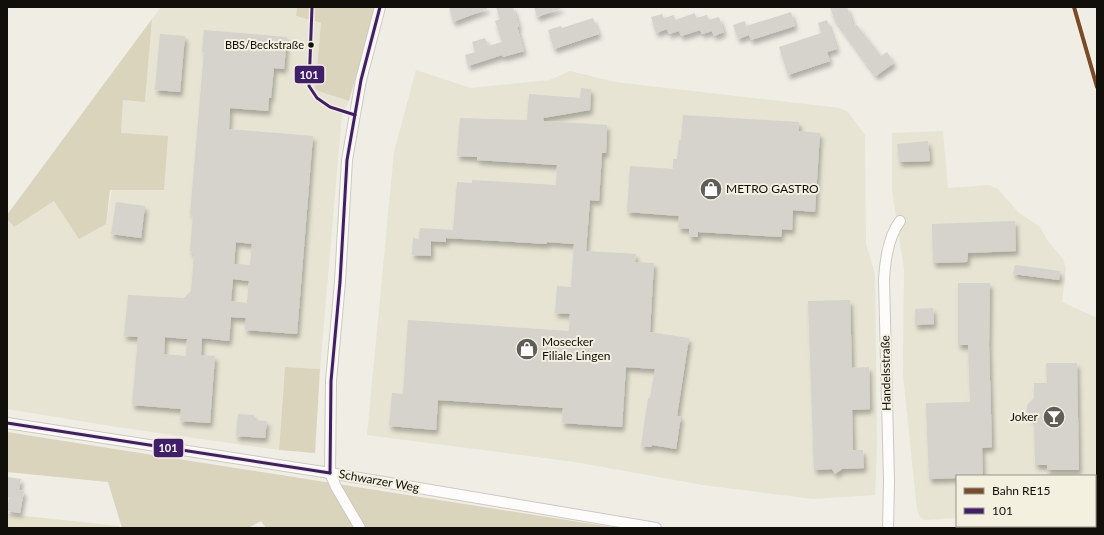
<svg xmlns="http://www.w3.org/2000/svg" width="1104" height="535" font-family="Lato,sans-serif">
	<defs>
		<filter id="shadow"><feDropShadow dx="2.5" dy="4.5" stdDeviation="2" flood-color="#0004"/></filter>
	</defs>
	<rect width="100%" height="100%" fill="#efede4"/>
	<g fill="#e7e4d3">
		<polygon points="161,7 297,7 296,16 321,23 315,90 349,101 342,114 320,369 285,367 279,450 117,427 7,409 7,219 14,227 54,201 106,224 121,133 123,100 145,102 152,19"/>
		<polygon points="416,70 471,88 550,80 570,71 615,82 840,108 848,112 865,135 866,244 875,274 877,447 875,495 813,499 703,485 575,462 367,435 394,152"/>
		<polygon points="943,131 948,188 989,185 998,189 1018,212 1040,227 1047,240 1063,259 1066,268 1062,302 1097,318 1097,502 1095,502 1095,476 957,476 957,518 925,520 920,517 917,510 903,375 904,269 892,190 892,133"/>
	</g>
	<polygon fill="#e6e1ca" points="7,514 119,526 119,528 7,528"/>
	<g fill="#dad4bd">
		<polygon points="297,7 375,7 349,101 315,90 321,23 296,16"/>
		<polygon points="152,19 145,102 123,100 121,133 168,136 164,190 110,190 106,224 79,239 54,201 14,227 7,219 7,215"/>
		<polygon points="285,367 320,369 315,453 279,450"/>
		<polygon points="7,432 617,528 266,528 261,521 248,528 122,528 108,482 7,472"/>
	</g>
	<g fill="#d5d3cc" fill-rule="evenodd" filter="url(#shadow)">
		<polygon points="449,7 487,7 487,9 453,22"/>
		<polygon points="496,7 513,7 519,26 517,27 524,51 503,57 502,55 468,66 465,55 475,52 472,42 485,38 488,46 502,42 495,21 500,19"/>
		<polygon points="534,7 561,7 562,8 537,17"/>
		<polygon points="835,7 847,7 854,27 857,25 881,56 887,52 894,63 876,76 834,18 830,8"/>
		<polygon points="791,12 795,26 751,40 749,35 738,39 733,25 745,21 746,26"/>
		<polygon points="695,13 696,18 707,15 709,20 719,17 724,32 714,36 712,31 702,34 700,30 681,36 679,31 669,34 667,29 656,33 651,17 662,14 664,18 674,15 675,20"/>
		<polygon points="593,18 599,34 554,49 548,30 561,26 562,28"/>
		<polygon points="827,20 837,49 827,52 830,61 788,75 779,47 821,33 818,23"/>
		<path d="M 204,30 L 287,37 L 284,69 L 274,68 L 271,98 L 269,98 L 268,111 L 230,108 L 229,129 L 313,136 L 297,334 L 245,330 L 246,318 L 231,317 L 229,341 L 202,338 L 201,355 L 215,356 L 210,423 L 180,421 L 181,409 L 132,405 L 138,337 L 124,336 L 128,295 L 184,298 L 191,291 L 194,255 L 190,250 L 193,214 L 190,214 L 204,52 L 202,52 ZM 236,242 L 252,244 L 250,265 L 234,264 ZM 233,279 L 249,281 L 247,303 L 231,301 ZM 165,337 L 187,339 L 186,356 L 164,354 Z"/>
		<polygon points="160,34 185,36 180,92 155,90"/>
		<polygon points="581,88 591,89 590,110 543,118 544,121 607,125 606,153 602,153 599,201 590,200 586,251 636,254 635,262 654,263 650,332 689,338 677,416 681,416 676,449 652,445 651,447 641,446 648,398 650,398 655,369 626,367 622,427 562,423 563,408 438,400 436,430 389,426 392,393 403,394 408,320 569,331 570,314 555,313 557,286 571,287 574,244 547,242 547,244 446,238 446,242 431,241 431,256 412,255 413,238 419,239 420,228 453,230 457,182 472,183 472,180 556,185 557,165 477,160 477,157 457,156 460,118 527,120 529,94 580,98"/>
		<polygon points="683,115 799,122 799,131 820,133 815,212 793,210 792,230 782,229 781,237 698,232 698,237 689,237 689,229 678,228 679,216 627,212 630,166 673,169 673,159 677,159 679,140 681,140"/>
		<polygon points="928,141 930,161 899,162 897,144"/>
		<polygon points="116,202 145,206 141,238 111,234"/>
		<polygon points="1015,221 1016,251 968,253 967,262 933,263 932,224"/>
		<polygon points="1015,265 1060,271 1059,280 1013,274"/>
		<polygon points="958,283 990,283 989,345 992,447 982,448 983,476 957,476 957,478 929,479 926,403 970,402 968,345 958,345"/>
		<polygon points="850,300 852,368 869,367 870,409 852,410 853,450 863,450 864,468 842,469 835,474 832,469 814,470 808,301"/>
		<polygon points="933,308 934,324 915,325 915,309"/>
		<polygon points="1046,363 1077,363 1079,470 1047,470 1047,465 1035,465 1034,420 1027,414 1027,405 1034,398 1034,383 1047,383"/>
		<polygon points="238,414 254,415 254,420 267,421 265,438 236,436"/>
		<polygon points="7,477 21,479 19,490 24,491 20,513 7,511 9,497 7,497"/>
	</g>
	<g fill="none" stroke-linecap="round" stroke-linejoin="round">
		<g stroke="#cbc9c2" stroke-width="12">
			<g id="minor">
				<polyline points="7,423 330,473 656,528"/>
				<polyline points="360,528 336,487 330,473 331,381 340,282 347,160 361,80 380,7"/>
				<path d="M 888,528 L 889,481 L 884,280 C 885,260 888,237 900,221"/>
				<polyline points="1002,528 1097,528"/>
			</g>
		</g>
		<use href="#minor" stroke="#fdfcfb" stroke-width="10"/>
		<g stroke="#f3f0e0" stroke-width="6">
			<g id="bus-1">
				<polyline points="312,7 309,86 317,98 330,107 355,115"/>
				<polyline points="7,423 330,473"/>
				<polyline points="330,473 331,381 340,282 347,160 361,80 380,7"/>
			</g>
		</g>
		<use href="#bus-1" stroke="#411e69" stroke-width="3"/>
		<g stroke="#f3f0e0" stroke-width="7">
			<polyline id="rail-1" points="1074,7 1097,87"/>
		</g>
		<use href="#rail-1" stroke="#7a4b2a" stroke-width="4"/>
	</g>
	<defs>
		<g id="shop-disc" transform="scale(1.15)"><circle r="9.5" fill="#5e5d56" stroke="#f3f0e0"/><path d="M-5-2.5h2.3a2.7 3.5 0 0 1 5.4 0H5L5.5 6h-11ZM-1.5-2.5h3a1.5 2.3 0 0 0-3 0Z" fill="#fff"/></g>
		<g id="bar-disc" transform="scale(1.15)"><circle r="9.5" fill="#5e5d56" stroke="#f3f0e0"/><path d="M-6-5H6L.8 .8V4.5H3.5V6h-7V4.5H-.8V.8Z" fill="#fff"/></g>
	</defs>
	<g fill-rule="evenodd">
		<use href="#shop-disc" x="711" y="189"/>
		<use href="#shop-disc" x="527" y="349"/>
		<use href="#bar-disc" x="1054" y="417"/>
	</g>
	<circle fill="#100f0a" stroke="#f3f0e0" stroke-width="1.5" cx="311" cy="45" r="3.5"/>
	<g text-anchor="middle" stroke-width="4" stroke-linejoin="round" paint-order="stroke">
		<g font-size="11" fill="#100f0a" stroke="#f3f0e0" text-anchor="end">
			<text x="304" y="49">BBS/Beckstraße</text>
		</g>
		<g font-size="12" fill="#100f0a" stroke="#f3f0e0" text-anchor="start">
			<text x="726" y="193">METRO GASTRO</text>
			<text x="542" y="346">Mosecker<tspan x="542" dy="14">Filiale Lingen</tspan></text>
			<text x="1038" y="421" text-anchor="end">Joker</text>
		</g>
		<g font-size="12" fill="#100f0a" stroke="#f3f0e0">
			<text transform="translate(886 373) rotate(-91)" y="4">Handelsstraße</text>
			<text transform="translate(379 481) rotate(10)" y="4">Schwarzer Weg</text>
		</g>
	</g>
	<g stroke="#f3f0e0" stroke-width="1.5">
		<rect x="294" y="65" width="31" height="19" rx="4" fill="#411e69"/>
		<rect x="153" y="438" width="31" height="20" rx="4" fill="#411e69"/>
	</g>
	<g font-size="11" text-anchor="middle" font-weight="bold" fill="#fff">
		<text x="309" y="79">101</text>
		<text x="168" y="452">101</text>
	</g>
	<rect width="1104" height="535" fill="none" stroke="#100f0a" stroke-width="16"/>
	<rect x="956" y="475" width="140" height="52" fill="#f3f0e0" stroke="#98968a"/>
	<rect x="964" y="488" width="20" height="6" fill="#7a4b2a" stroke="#98968a"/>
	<text x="992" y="495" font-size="12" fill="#100f0a">Bahn RE15</text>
	<rect x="964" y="508" width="20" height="6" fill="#411e69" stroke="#98968a"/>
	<text x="992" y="515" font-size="12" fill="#100f0a">101</text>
</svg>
